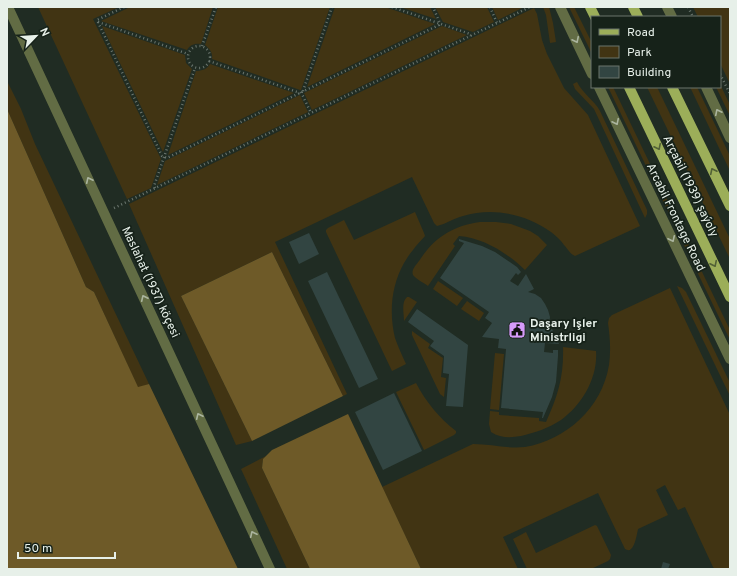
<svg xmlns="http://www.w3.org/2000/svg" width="737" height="576" font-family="Overpass,sans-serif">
	<rect width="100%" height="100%" fill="#202c23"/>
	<g fill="#413413">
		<polygon points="38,7 119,7 93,19 161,159 151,188 127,199"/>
		<path d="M 130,7 L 213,7 L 201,44 C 194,43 190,45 187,50 L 101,21 Z"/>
		<path d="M 218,7 L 330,7 L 301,90 L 300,90 L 212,59 C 213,53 210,49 205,45 Z"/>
		<polygon points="335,7 385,7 435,24 307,87"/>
		<polygon points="400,7 430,7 436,19"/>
		<polygon points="435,7 487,7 494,22 473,32 443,22"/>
		<polygon points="492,7 524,7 498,20"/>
		<polygon points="543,7 549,7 553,23 556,42 550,43 546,15"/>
		<polygon points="569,7 574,7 592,43 592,54"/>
		<polygon points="693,7 730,7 730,84 720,63 720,17 698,17"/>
		<path d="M 534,8 L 537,14 L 542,40 L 547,54 L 564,88 L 588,115 L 640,226 L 575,256 C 570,254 568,249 564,245 C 561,240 556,236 551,232 C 526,214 493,207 463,216 C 454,218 446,224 437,226 L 434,223 L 412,177 L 275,242 L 347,394 L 343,396 L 272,252 L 181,296 L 252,441 L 236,445 L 129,204 Z"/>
		<polygon points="102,26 185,55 186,63 192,69 163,152"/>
		<polygon points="442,26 467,35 312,110 304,93"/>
		<path d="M 210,64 L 294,93 L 168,155 L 196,71 C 202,71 207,69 210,64 Z"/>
		<polygon points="7,81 21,109 35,144 149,384 138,388 94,292 86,287 7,109"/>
		<path d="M 577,82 C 583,94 594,100 600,111 L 647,210 L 647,214 L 645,218 L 594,109 L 575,89 L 573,84 Z"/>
		<polygon points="720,84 730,105 730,116 716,87 720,87"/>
		<polygon points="608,87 613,87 730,330 730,340"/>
		<polygon points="647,87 657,87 730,239 730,259"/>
		<polygon points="690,87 697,87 730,156 730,171"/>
		<polygon points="300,95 308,112 157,185 165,161"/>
		<path d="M 415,212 L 424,233 L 425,236 C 421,241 416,245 413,250 C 409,254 407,259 404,263 C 391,286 389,313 395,338 C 398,347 402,355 406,364 L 392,371 L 326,232 L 326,230 L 328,228 L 344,220 L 354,240 Z"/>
		<path d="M 480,222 L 496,222 L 511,224 L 530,231 L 538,236 L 547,245 L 525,270 C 507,253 484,238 459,236 L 453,244 L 455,246 L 428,286 C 424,283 416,279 413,275 C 411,270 416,265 419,261 C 434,238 452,226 480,222 Z"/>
		<polygon points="438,281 463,298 457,306 433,289"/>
		<polygon points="677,286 682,288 686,292 730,383 730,396"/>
		<path d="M 670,288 L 730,415 L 730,568 L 715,569 L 713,567 L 685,507 L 678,510 L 665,485 L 656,490 L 668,515 L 638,529 C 637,534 635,546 631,549 C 629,551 627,550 625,549 L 598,493 L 503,537 L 518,569 L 421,569 L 382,487 L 473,444 C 491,444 507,449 525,447 C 566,440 602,408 609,365 C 611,351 610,337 608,323 L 609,318 L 612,315 Z"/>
		<path d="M 407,297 L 409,297 L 417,302 L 404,321 C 404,313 401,302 407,297 Z"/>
		<polygon points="467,301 484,313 479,321 461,309"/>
		<polygon points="412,331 430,344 428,348 443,358 441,377 446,378 444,397 440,394 412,335"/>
		<path d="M 563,347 L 596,351 C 598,378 582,405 561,420 C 549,428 534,433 521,436 C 510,438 500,438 491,432 L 489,424 L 490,411 L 499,412 L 499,415 L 539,418 L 539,421 L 546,422 C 558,396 564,376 563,347 Z"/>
		<polygon points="495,353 504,354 499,410 490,409"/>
		<path d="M 416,383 C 426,402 439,418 456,431 L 456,433 L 454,435 L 424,450 L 396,392 Z"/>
		<polygon points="266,456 263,459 262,468 310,569 287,569 241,469"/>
		<polygon points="595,525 597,526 611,555 610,559 608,561 591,569 527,569 513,539 526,532 536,553"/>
	</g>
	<g fill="#6e5a28">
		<polygon points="7,109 86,287 94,292 138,387 149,384 238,569 7,569"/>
		<polygon points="272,252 343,396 252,441 181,296"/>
		<polygon points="348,414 421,569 310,569 262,468 263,459 272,450"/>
	</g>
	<g fill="#324542">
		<polygon points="309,233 319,254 299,264 289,242"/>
		<polygon points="459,239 482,246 495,252 517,267 521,272 518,275 516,273 510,281 518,286 526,274 534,289 528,292 535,294 541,298 545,304 548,310 550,317 549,324 546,331 552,329 559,344 545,343 544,352 553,353 553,350 558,350 558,356 556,382 552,397 543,418 542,418 543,412 501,408 506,349 498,348 499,339 482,337 492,323 485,318 489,312 440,278 464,243 459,241"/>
		<polygon points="327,272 378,379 359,388 308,281"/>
		<polygon points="417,309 468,345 463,407 446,406 449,374 443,373 444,356 430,346 434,341 408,322"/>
		<polygon points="394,393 422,451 383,470 355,412"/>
		<polygon points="663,562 670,564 668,569 661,569"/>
	</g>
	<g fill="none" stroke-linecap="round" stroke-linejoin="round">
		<g stroke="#6c776f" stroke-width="2.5" stroke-dasharray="1 3" stroke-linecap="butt">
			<polyline points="124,7 97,20 162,156 167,158 439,25 439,21 433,7"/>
			<polyline points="392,7 470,34 471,36"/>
			<polyline points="490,7 497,23"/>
			<polyline points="688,7 693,17"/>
			<polyline points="98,22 188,54"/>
			<circle cx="199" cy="57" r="11"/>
			<polyline points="202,46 216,7"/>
			<polyline points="209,61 300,93"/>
			<polyline points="720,74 730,94"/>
			<polyline points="303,91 332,7"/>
			<polyline points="301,92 311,113"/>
			<polyline points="155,188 154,186 195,68"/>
			<polyline points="114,208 530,7"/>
		</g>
		<g stroke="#626c44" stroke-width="10">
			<polyline points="8,7 270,569"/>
			<polyline points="560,7 592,74"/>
			<polyline points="667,7 672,17"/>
			<polyline points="599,87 730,359"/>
			<polyline points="706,87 730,138"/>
		</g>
		<g stroke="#9cae59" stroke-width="10">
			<polyline points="590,7 595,17"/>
			<polyline points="633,7 638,17"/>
			<polyline points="629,87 730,297"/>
			<polyline points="672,87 730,206"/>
		</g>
	</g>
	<defs><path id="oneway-chevron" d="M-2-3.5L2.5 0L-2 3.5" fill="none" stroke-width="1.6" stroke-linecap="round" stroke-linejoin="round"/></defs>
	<g stroke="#abb59f">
		<use href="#oneway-chevron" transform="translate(576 40) rotate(64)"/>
		<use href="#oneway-chevron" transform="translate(718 112) rotate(-116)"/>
		<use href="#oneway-chevron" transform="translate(616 122) rotate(64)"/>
		<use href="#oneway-chevron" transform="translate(89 180) rotate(-115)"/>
		<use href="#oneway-chevron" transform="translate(672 239) rotate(65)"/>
		<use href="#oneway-chevron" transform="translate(144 298) rotate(-115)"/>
		<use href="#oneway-chevron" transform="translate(199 416) rotate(-115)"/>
		<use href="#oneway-chevron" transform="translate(253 534) rotate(-115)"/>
	</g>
	<g stroke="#526136">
		<use href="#oneway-chevron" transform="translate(658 147) rotate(64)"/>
		<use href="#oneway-chevron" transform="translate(713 171) rotate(-116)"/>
		<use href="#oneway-chevron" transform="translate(714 264) rotate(64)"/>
	</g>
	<defs>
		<g id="civic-square" transform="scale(0.9)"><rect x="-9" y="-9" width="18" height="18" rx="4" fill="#d69bfa" stroke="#162219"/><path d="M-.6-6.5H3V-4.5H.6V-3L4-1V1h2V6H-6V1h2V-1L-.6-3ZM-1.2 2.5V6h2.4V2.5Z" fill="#111"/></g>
	</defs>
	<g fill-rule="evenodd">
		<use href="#civic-square" x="517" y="330"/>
	</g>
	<g text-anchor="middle" stroke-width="3.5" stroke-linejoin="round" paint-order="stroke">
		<g font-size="12" fill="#e7f0e9" stroke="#162219">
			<text transform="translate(691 186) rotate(64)" y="4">Arçabil (1939) şaýoly</text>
			<text transform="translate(676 217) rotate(64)" y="4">Arcabil Frontage Road</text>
			<text transform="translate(151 282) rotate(65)" y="4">Maslahat (1937) köçesi</text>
		</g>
		<g font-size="12" font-weight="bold" fill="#e7f0e9" stroke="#162219" text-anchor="start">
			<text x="530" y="327">Daşary Işler<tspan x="530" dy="14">Ministrligi</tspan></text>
		</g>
	</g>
	<rect width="737" height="576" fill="none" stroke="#e7f0e9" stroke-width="16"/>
	<rect x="591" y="16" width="130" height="72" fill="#162219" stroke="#6a746c"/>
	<rect x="599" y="29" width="20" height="6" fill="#9cae59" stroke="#6a746c"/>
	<text x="627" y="36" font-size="12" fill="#e7f0e9">Road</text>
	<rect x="599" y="46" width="20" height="12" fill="#413413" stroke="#6a746c"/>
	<text x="627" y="56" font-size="12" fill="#e7f0e9">Park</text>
	<rect x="599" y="66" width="20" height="12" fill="#324542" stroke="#6a746c"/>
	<text x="627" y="76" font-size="12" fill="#e7f0e9">Building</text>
	<g transform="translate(36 36) rotate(65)" stroke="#162219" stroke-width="3" paint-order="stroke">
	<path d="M0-3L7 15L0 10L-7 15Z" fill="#e7f0e9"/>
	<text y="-6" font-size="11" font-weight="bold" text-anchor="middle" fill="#e7f0e9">N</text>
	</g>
	<path d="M18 552v6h97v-6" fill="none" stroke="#e7f0e9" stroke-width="2"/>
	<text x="24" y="552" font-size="12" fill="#e7f0e9" stroke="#162219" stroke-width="3" paint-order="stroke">50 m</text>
</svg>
